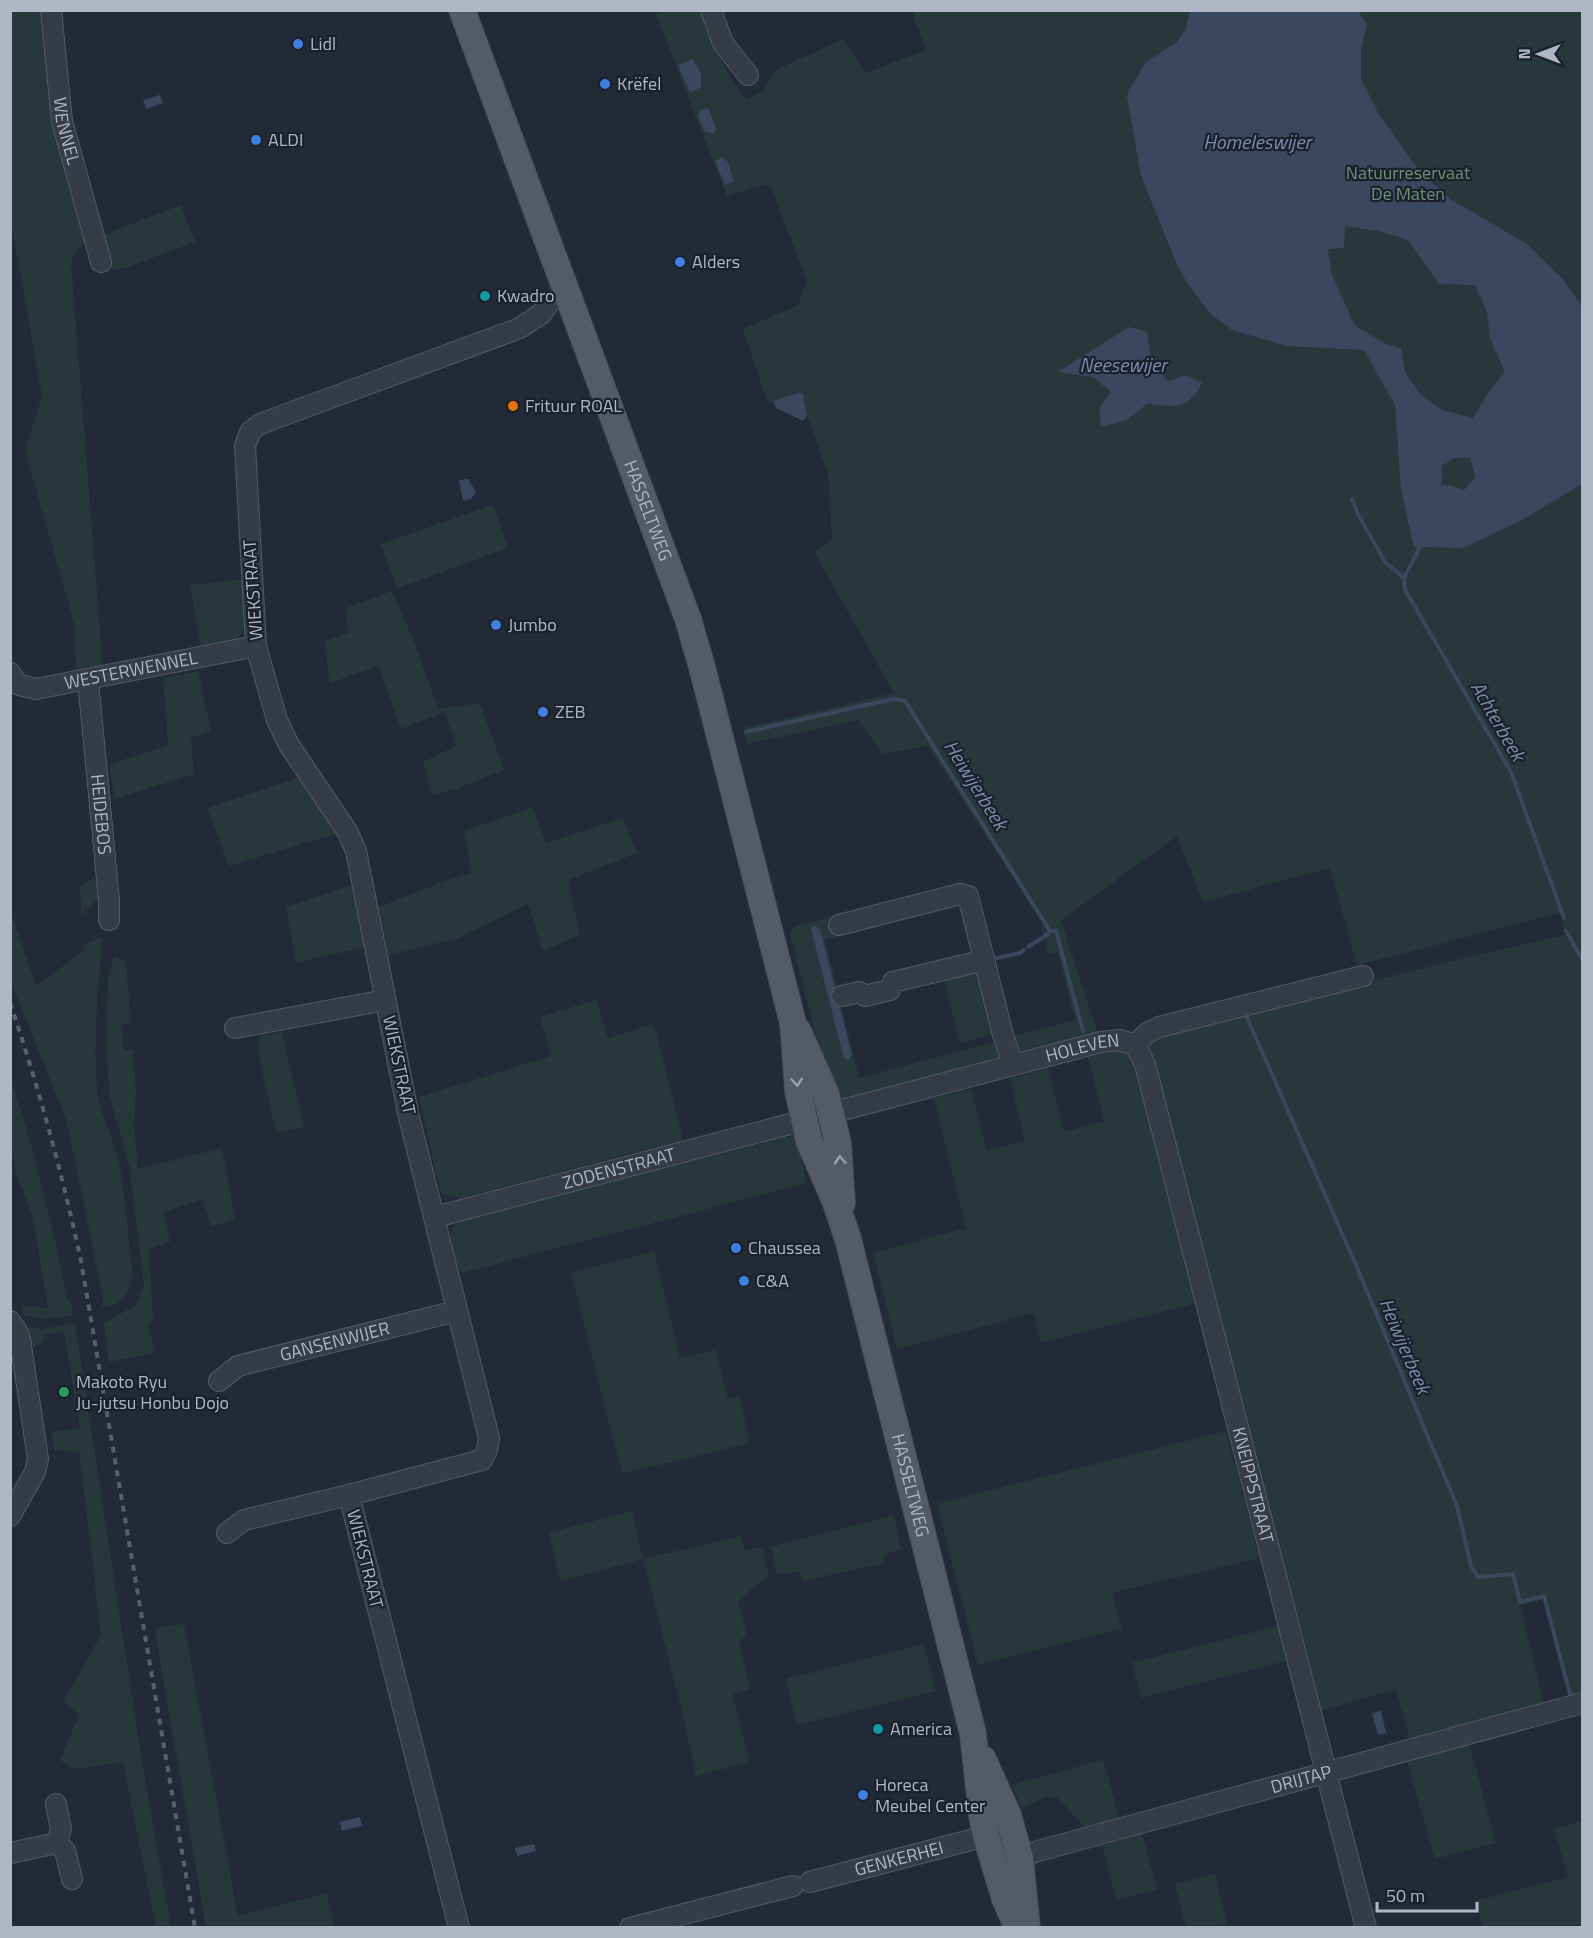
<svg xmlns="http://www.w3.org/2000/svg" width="1593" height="1938" font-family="'Titillium Web',sans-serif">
	<rect width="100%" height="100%" fill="#222a37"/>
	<g fill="#27383a" fill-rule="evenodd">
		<polygon points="10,11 48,11 86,243 78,248 71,262 103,669 90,672 90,666 76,670 74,623 25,451 42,396 11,222"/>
		<path d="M 664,11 L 702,11 C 714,41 723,75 747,99 L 763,91 L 774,71 L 843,39 L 866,73 L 926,50 L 912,11 L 1582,11 L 1582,1693 L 1572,1696 L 1547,1599 L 1520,1605 L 1544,1703 L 1410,1739 L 1396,1690 L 1321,1710 L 1305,1642 L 1248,1431 L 1147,1037 L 1477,955 L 1565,935 L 1560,913 L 1357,965 L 1330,868 L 1203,902 L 1177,836 L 1061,920 L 1098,1035 L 1021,1055 L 1010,1040 L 1015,1039 L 1014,1036 L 1075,1020 L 1058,952 L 1048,954 L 1046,940 L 1041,929 L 1044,926 L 928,746 L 883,754 L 858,720 L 747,744 L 744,728 L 894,693 L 814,552 L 832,541 L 828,475 L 809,419 L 767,401 L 743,329 L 798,305 L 807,281 L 770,185 L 754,187 L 727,196 L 656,15 ZM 1147,332 L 1151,361 L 1168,381 L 1178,406 L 1147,404 L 1127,420 L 1099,408 L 1112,392 L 1093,377 L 1059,371 L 1091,352 Z"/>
		<polygon points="181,205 195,242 125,268 109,270 100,236"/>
		<polygon points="493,505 508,548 398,588 380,544"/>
		<polygon points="235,580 242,581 244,630 237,639 201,646 190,585"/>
		<polygon points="392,591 415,644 438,709 480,703 504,770 456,789 432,795 423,762 456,746 445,712 401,729 378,666 330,683 324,641 349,633 346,608"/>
		<polygon points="198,671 211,731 191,738 194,774 114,799 110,764 168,745 163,678"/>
		<polygon points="298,778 335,834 229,866 207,808"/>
		<polygon points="533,807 546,843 623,818 637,853 568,880 580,935 543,951 528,904 458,938 388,955 379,907 440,883 471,873 464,831"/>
		<polygon points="95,873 99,873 101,898 85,909 84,914 81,914 80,886 95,878"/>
		<polygon points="355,884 368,946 296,963 286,907"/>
		<path d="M 11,912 L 36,986 L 85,950 L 84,944 L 103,937 C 98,987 93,1038 97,1088 C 100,1116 115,1141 120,1168 C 126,1203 128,1238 133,1273 C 131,1292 122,1307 102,1307 L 103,1298 L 67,1122 L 11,982 Z"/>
		<path d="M 836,916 L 840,936 L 825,940 L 859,1078 L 991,1043 L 998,1044 L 1002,1056 L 999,1061 L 840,1101 L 815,1031 L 790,934 L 794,927 ZM 811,929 L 820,930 L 852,1055 L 850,1059 L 843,1056 Z"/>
		<polygon points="114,956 126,961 131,1022 122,1025 124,1050 133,1050 136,1092 134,1125 138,1169 222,1148 235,1219 211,1227 203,1199 163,1212 170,1242 149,1249 153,1320 148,1323 155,1353 109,1362 104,1323 136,1305 144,1285 130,1169 109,1093 106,1044 108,978"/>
		<polygon points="975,970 977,973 993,1034 960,1043 944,980 950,972"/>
		<polygon points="596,1000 608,1038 654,1024 683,1140 461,1198 448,1196 440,1191 419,1097 551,1056 540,1017"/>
		<polygon points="282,1032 304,1127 276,1133 257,1047 260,1036"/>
		<polygon points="1119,1050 1134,1058 1196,1303 1041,1343 1033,1313 897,1349 873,1253 966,1228 934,1098 971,1089 987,1151 1025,1141 1010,1078 1048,1068 1064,1132 1104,1121 1088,1057"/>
		<path d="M 10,1076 C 34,1149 52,1222 67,1297 L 71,1303 L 73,1315 L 47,1319 L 24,1316 L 22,1306 L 48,1308 L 32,1214 L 16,1173 L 11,1150 Z"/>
		<path d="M 795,1135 L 807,1183 L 461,1273 C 454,1254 443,1236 459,1219 Z"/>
		<polygon points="654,1251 680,1358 716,1350 728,1398 740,1396 749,1443 622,1474 571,1273"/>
		<path d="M 75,1323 L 142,1761 L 171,1927 L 156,1927 L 123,1762 L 74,1769 L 60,1760 L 79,1715 L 63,1702 L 101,1635 L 79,1452 L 54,1450 L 51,1432 L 80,1428 L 64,1332 L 44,1335 C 45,1345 38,1346 30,1347 L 26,1327 L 43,1329 Z"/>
		<polygon points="1226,1431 1259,1558 1112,1593 1122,1629 978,1665 937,1504"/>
		<polygon points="632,1511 643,1559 741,1536 745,1551 757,1547 763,1550 769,1575 738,1601 747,1637 739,1640 750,1689 733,1694 749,1762 696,1776 681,1706 643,1559 560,1581 549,1533"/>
		<polygon points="894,1515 901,1550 884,1554 885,1563 803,1581 800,1572 778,1574 775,1568 771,1547"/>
		<polygon points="184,1624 238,1916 327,1893 334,1927 206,1927 155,1632 163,1627"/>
		<polygon points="1278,1626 1286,1661 1141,1698 1132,1663"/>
		<polygon points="924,1644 936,1691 797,1725 786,1679"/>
		<polygon points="1469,1744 1496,1843 1435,1859 1407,1761"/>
		<polygon points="1103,1760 1120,1820 1086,1829 1058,1798 1046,1797 1022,1808 1012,1785"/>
		<polygon points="1582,1821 1582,1924 1568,1928 1483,1927 1475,1901 1568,1877 1554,1829"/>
		<polygon points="1142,1834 1157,1889 1116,1900 1102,1846"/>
		<polygon points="1215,1874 1227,1924 1215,1927 1186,1927 1175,1884"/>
	</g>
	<g fill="#39475f" fill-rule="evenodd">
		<path d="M 1189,11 L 1358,11 L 1367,25 L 1361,49 L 1361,79 L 1377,111 L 1420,172 L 1452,200 L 1527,244 L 1563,279 L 1582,307 L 1582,484 L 1522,520 L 1463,548 L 1414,547 L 1401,490 L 1395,405 L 1364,350 L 1286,346 L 1232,330 L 1211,314 L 1189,286 L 1177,265 L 1141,176 L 1127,97 L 1129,90 L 1146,62 L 1178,41 L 1186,28 ZM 1345,226 L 1379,231 L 1408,240 L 1439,284 L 1475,285 L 1487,312 L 1490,338 L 1505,372 L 1489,391 L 1473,418 L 1442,410 L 1420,394 L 1405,372 L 1401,348 L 1386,344 L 1355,326 L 1332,275 L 1328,249 L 1344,248 ZM 1454,458 L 1470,458 L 1476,477 L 1464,490 L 1453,486 L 1441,485 L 1442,466 Z"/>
		<polygon points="693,59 701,74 701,87 690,93 678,65"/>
		<polygon points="160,95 163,103 146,109 143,100"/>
		<polygon points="708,108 716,128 714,134 705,132 698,116 701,110"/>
		<polygon points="722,157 728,162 734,182 725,185 715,161"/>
		<path d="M 1129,327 L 1147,332 L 1151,361 L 1168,381 L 1186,375 L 1202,383 C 1186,412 1175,406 1147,404 L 1127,420 L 1101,427 L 1099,408 L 1111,392 L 1093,377 L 1058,372 Z"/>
		<polygon points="797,393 803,394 807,416 803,421 776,408 773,401"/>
		<polygon points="468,479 476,492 471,499 463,501 459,480"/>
		<polygon points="813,926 820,929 852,1055 850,1059 847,1060 843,1056 811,929"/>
		<polygon points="1381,1711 1386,1733 1378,1735 1372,1713"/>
		<polygon points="360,1817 362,1826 342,1831 340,1822"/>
		<polygon points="534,1844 536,1851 517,1856 515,1848"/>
	</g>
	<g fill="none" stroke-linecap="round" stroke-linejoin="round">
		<g stroke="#39475f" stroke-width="4">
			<polyline points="1352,499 1358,514 1385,562 1404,578"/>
			<polyline points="1420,547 1404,578 1405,590 1511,772 1564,918"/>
			<polyline points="746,732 893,699 905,701 1050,931 1056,931 1083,1031"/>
			<polyline points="1566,931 1582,959"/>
			<polyline points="1028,947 1048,934"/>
			<polyline points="998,958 1020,953 1024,950"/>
			<polyline points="1245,1013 1356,1265 1457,1506 1471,1566 1478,1577 1513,1574 1520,1602 1544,1596 1571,1698"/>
		</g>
		<g stroke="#535a65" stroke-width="22">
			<g id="minor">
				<path id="s1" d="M 51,10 L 62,121 L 101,262"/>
				<polyline points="711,10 723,43 748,75"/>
				<path id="s2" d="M 10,673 L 19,685 L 36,689 L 256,646"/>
				<path id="s3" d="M 88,680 L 109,900 L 109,920"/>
				<polyline points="839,925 960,894 968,896 1003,1035 1013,1065"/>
				<polyline points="842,996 859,992 865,996 890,990 893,982 985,960"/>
				<polyline points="235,1028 385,1000"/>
				<path id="s4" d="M 1135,1045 L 1145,1064 L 1366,1928"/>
				<polyline points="1135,1045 1147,1033 1159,1027 1363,976"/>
				<path id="s5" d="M 831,1113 L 1101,1042 L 1120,1040 L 1135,1045"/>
				<path id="s6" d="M 435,1217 L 805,1120"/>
				<polyline points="10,1321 17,1331 20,1339 38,1459 35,1472 10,1516"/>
				<path id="s7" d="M 219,1381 L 238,1366 L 456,1311"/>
				<polyline points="227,1533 244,1520 349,1495"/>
				<polyline points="56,1804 61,1829 57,1843 65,1851 72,1879"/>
				<polyline points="10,1853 57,1843"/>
				<path id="s8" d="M 1020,1858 L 1038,1851 L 1582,1703"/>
				<path id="s9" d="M 810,1882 L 986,1836"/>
				<polyline points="459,1928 349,1495 482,1460 487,1450 489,1438 408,1113 356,851 347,831 289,745 277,720 256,646 245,446 250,432 260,424 520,328 541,314 549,303"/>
				<polyline points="630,1928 793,1886"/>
			</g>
		</g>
		<g stroke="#3f4551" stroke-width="28">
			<g id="major">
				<path id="s10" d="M 462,10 L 688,619 L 702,667 L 793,1023 L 798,1091 L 809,1141 L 836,1203 L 848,1239 L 973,1734 L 982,1816 L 986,1836 L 1005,1899 L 1018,1928"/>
				<polyline points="798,1031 826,1094 838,1143 842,1203"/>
				<polyline points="983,1759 1008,1815 1020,1858 1027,1928"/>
			</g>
		</g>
		<use href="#minor" stroke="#363c47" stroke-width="20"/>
		<use href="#major" stroke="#545b67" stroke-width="26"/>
		<path stroke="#58606e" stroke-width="4" stroke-dasharray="6 6" stroke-linecap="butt" d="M 10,1003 C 39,1088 62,1173 81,1261 L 195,1928"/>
	</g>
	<defs><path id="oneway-chevron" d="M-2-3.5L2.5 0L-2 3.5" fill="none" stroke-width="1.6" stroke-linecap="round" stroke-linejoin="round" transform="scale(1.5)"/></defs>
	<g stroke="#99a0ad">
		<use href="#oneway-chevron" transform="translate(797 1082) rotate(85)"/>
		<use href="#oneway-chevron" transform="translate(840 1160) rotate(-93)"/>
	</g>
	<g fill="#3f7fe0" stroke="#1b212c" stroke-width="2">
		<circle cx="298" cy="44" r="6"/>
		<circle cx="605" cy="84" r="6"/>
		<circle cx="256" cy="140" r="6"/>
		<circle cx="680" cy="262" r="6"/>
		<circle cx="496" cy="625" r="6"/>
		<circle cx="543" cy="712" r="6"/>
		<circle cx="736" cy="1248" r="6"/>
		<circle cx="744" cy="1281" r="6"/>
		<circle cx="863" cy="1795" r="6"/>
	</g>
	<g fill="#0f9aa8" stroke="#1b212c" stroke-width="2">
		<circle cx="485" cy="296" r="6"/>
		<circle cx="878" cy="1729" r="6"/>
	</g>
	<circle fill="#e8710a" stroke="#1b212c" stroke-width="2" cx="513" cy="406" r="6"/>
	<circle fill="#2e9e5b" stroke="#1b212c" stroke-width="2" cx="64" cy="1392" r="6"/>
	<g text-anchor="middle" stroke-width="4.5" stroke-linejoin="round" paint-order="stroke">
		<g font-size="18" fill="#b0b7c4" stroke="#1b212c" text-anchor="start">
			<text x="310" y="50">Lidl</text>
			<text x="617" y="90">Krëfel</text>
			<text x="268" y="146">ALDI</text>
			<text x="692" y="268">Alders</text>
			<text x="497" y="302">Kwadro</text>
			<text x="525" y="412">Frituur ROAL</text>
			<text x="508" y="631">Jumbo</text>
			<text x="555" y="718">ZEB</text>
			<text x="748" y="1254">Chaussea</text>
			<text x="756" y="1287">C&amp;A</text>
			<text x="76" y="1388">Makoto Ryu<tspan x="76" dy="21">Ju-jutsu Honbu Dojo</tspan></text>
			<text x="890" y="1735">America</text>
			<text x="875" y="1791">Horeca<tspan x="875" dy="21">Meubel Center</tspan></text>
		</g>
		<g font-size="18" fill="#b0b7c4" stroke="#1b212c">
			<text dy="6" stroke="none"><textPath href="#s1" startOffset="122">WENNEL</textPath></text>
			<text dy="6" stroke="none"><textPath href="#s10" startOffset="534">HASSELTWEG</textPath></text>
			<text transform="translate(253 590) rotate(-94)" y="6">WIEKSTRAAT</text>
			<text dy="6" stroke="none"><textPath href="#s2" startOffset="129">WESTERWENNEL</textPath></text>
			<text dy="6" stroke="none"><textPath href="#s3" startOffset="135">HEIDEBOS</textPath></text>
			<text dy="6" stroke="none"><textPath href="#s5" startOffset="260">HOLEVEN</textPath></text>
			<text transform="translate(399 1065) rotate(78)" y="6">WIEKSTRAAT</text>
			<text dy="6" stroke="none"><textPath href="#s6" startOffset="190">ZODENSTRAAT</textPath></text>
			<text dy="6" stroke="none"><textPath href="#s7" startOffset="124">GANSENWIJER</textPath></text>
			<text dy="6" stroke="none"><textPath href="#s4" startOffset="456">KNEIPPSTRAAT</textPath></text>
			<text dy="6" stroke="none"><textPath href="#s10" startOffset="1546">HASSELTWEG</textPath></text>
			<text transform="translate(365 1559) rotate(76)" y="6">WIEKSTRAAT</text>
			<text dy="6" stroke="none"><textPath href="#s8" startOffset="292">DRIJTAP</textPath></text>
			<text dy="6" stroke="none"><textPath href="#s9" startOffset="92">GENKERHEI</textPath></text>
		</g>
		<g font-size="18" fill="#6a9275" stroke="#1b212c">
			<text x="1408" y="179">Natuurreservaat<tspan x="1408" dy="21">De Maten</tspan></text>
		</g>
		<g font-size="20" font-style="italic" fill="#7b8caa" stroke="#1b212c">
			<text x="1257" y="149">Homeleswijer</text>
			<text x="1123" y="372">Neesewijer</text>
			<text transform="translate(1498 721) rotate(60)" y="7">Achterbeek</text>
			<text transform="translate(976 785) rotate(58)" y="7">Heiwijerbeek</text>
			<text transform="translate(1405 1346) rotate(67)" y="7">Heiwijerbeek</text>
		</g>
	</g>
	<rect width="1593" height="1938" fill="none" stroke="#b0b7c4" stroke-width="24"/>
	<g transform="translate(1539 54) rotate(270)" stroke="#1b212c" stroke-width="4.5" paint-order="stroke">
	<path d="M0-4.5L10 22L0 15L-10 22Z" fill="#b0b7c4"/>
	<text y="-9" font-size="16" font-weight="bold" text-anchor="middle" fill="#b0b7c4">N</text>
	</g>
	<path d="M1377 1902v9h100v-9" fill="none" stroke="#b0b7c4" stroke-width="3"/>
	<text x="1386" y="1902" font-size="18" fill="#b0b7c4" stroke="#1b212c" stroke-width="4.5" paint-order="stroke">50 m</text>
</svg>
